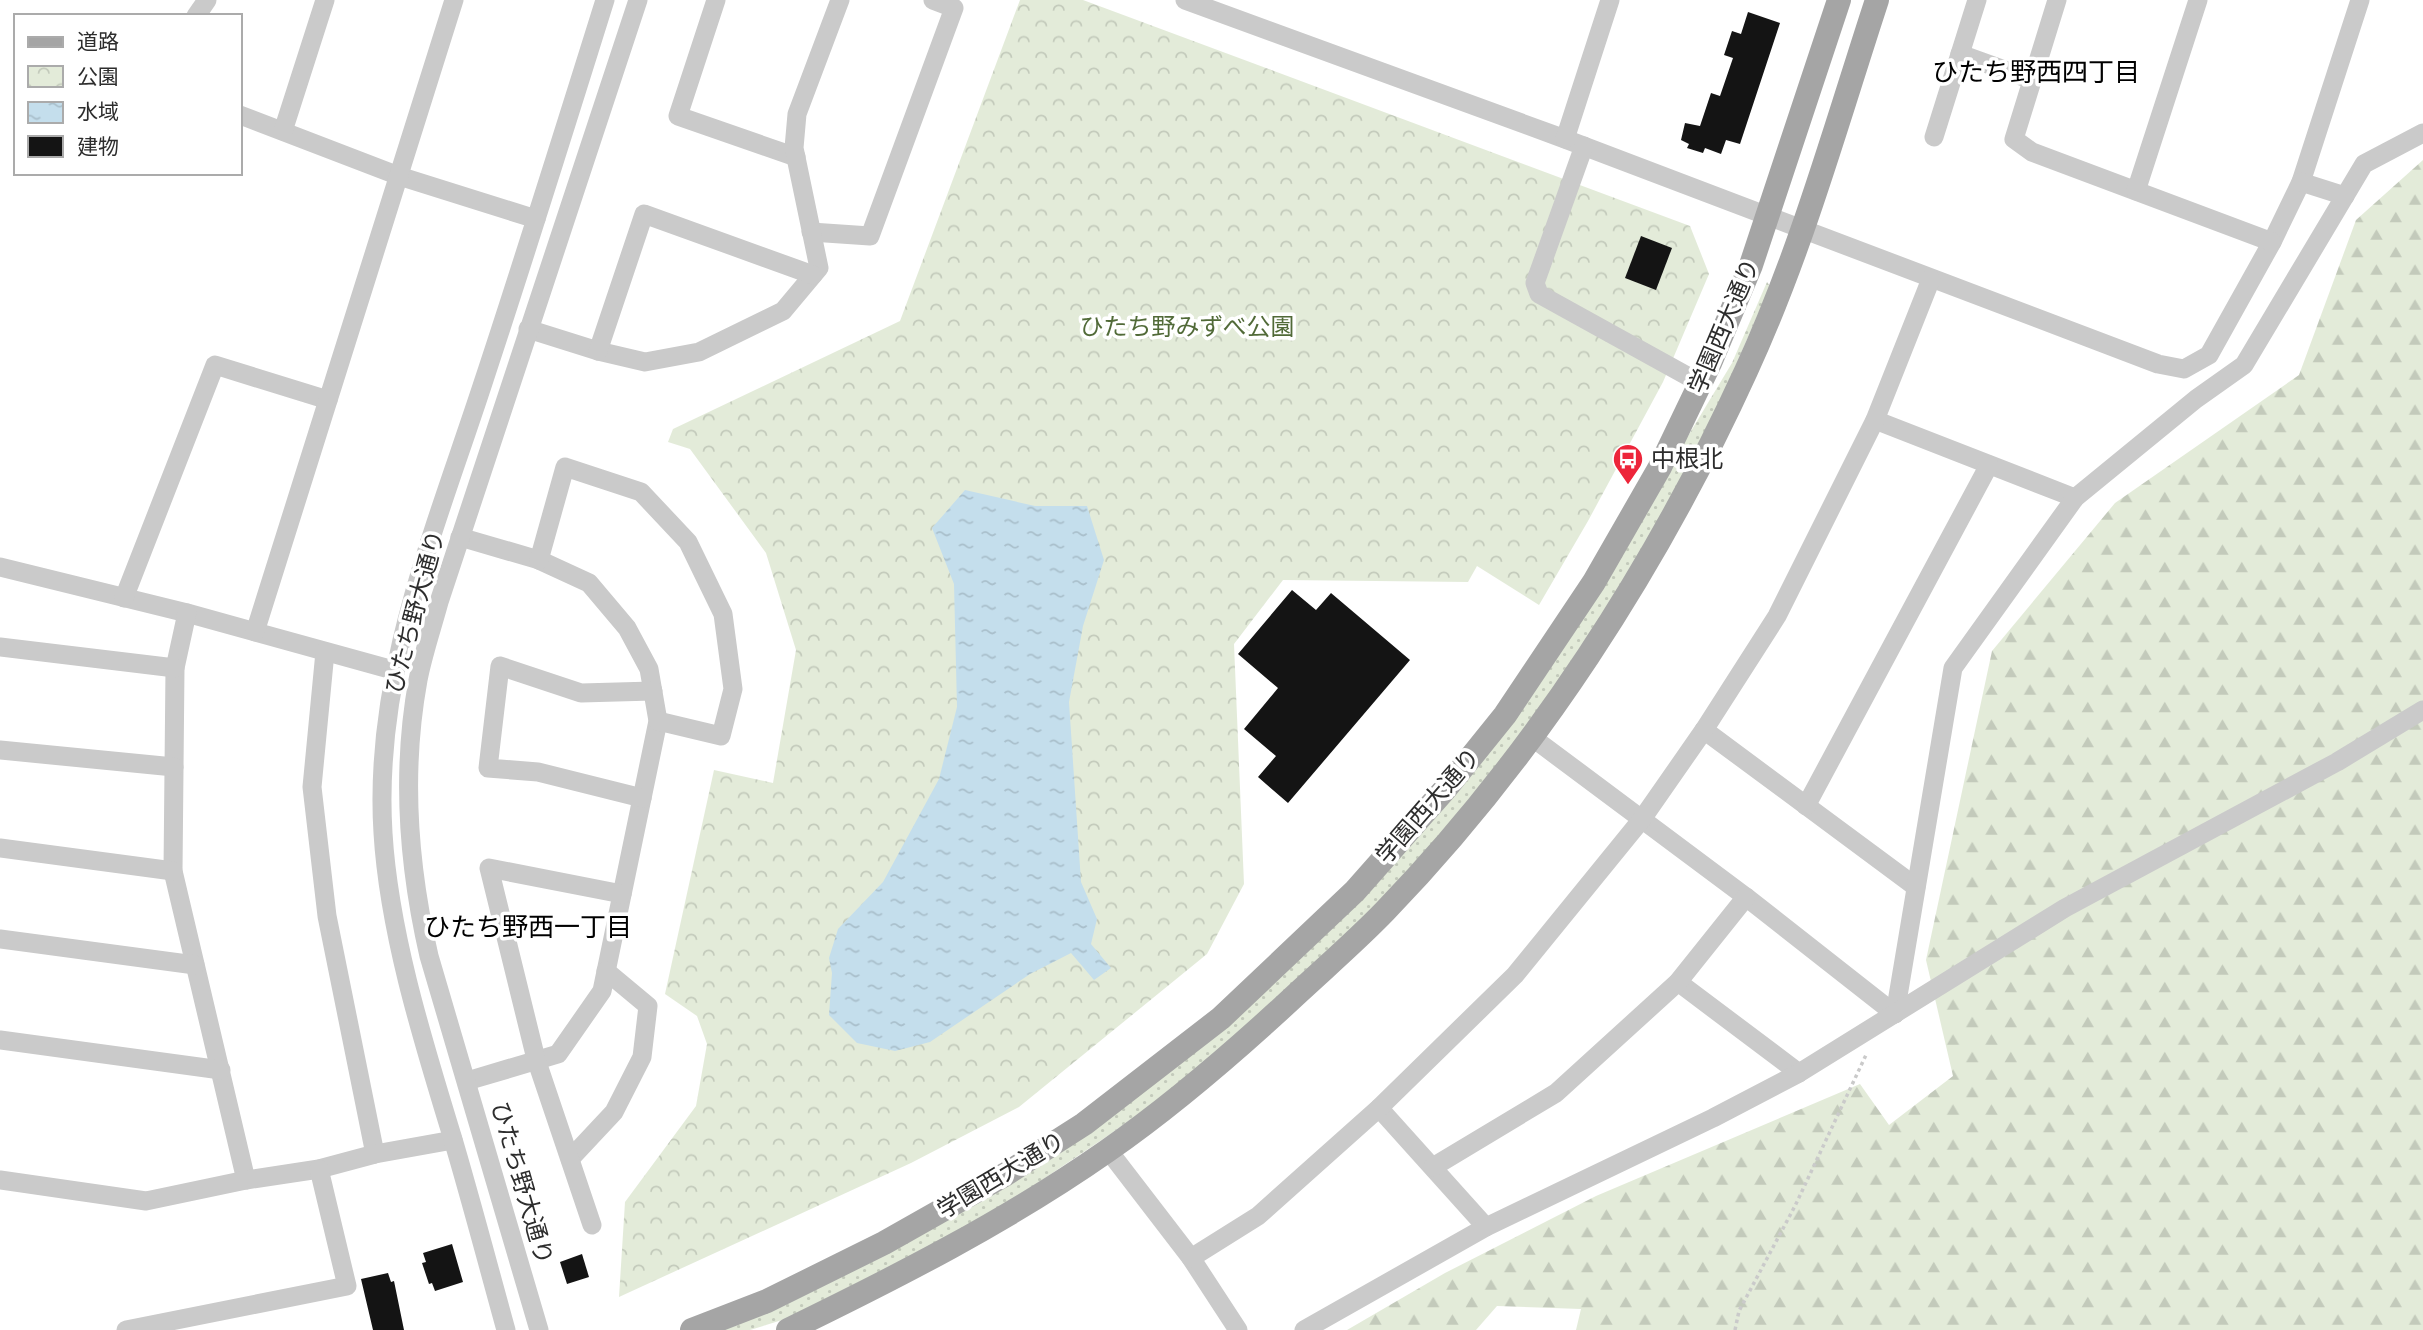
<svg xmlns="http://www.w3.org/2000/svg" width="2423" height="1330" font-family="Karla,'Noto Sans JP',sans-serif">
	<defs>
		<pattern id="grass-dots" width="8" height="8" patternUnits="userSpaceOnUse" patternTransform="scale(1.75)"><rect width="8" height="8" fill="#e3ebd9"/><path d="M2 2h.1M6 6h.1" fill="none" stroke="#c3cabb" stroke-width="1.8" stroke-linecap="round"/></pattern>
		<pattern id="forest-firs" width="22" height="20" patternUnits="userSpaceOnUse" patternTransform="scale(1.75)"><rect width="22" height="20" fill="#e3ebd9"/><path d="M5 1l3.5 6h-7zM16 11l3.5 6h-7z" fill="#c3cabb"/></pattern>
		<pattern id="park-crowns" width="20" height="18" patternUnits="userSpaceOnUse" patternTransform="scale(1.75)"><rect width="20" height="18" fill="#e3ebd9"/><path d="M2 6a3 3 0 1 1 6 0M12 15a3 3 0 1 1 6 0" fill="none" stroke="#c3cabb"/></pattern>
		<pattern id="water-ripples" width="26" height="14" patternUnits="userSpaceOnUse" patternTransform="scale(1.75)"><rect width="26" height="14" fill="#c4deec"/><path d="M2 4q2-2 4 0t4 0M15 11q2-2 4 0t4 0" fill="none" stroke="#a9bfcb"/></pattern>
	</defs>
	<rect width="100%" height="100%" fill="#fff"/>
	<polygon fill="url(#grass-dots)" points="1767,282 1770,286 1768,291 1702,443 1648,546 1523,733 1441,835 1362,924 1183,1082 1109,1135 1036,1184 975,1222 795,1316 750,1330 718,1330 989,1197 1384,875 1688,436 1732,363"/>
	<polygon fill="url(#forest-firs)" points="2423,160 2423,1330 1576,1330 1581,1309 1497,1306 1476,1330 1347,1330 1445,1273 1596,1196 1860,1084 1889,1125 1953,1076 1926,960 1992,651 2115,503 2299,375 2356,220"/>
	<polygon fill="url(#park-crowns)" points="1020,0 1083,0 1690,226 1709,274 1663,382 1588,521 1539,605 1477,566 1468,582 1283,580 1234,644 1244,884 1207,954 1019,1107 911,1163 619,1297 625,1202 696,1106 707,1044 697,1016 665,994 714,770 773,783 796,650 766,553 690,449 668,442 673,429 900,321"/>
	<polygon fill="url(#water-ripples)" points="965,490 1035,506 1087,506 1104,560 1083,626 1069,702 1081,882 1097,919 1091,944 1111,968 1094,980 1071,953 1030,974 930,1042 895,1051 857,1043 829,1015 832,973 829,958 838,929 883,882 939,779 957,707 954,584 932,528"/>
	<g fill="#141414">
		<polygon points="1748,12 1780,23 1740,144 1726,140 1721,154 1705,148 1703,153 1687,148 1689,144 1681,140 1685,123 1700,126 1711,93 1720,96 1733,58 1724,55 1732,31 1741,34"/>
		<polygon points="1641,236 1672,248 1656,290 1625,278"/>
		<polygon points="1292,590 1316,610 1331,593 1410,660 1288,803 1258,777 1276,756 1244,729 1278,688 1238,654"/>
		<polygon points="452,1244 463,1282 435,1291 432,1283 429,1284 422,1263 426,1262 423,1253"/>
		<polygon points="582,1254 589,1277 567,1284 560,1262"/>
		<polygon points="388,1273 391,1282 394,1281 404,1330 373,1330 361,1279"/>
	</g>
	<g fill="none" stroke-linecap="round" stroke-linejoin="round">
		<polyline stroke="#cacaca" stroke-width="3.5" stroke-dasharray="3.5 3.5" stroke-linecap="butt" points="1735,1330 1739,1311 1795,1206 1866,1055"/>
		<g stroke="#cacaca" stroke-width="19">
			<polyline points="716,0 678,116 796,157"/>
			<polyline points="1185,0 1565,139 2158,364 2184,369 2209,355 2272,242 2301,182 2360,0"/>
			<polyline points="2057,0 2014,139 2032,152 2272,242"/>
			<polyline points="196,16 207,0"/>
			<polyline points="1960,54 2032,80"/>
			<polyline points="240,115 399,176 536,219"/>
			<polyline points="283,131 325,0"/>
			<polyline points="1934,137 1977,0"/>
			<polyline points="1565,139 1610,0"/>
			<polyline points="1584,146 1535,283 1539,294 1700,383"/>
			<polyline points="2301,182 2345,196"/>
			<polyline points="2136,191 2198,0"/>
			<polyline points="811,232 870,236 954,8 933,0"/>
			<polyline points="528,329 598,351 645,362 699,352 783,311 819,268 794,148 797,114 840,0"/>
			<polyline points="598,351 644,214 813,275"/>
			<polyline points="1875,420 2075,498"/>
			<polyline points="460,537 539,560 589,583 627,628 649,669 658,721 602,991 558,1054 467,1081"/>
			<polyline points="539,560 565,467 641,492 688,542 723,614 733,689 721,736 658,721"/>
			<polyline points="0,567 187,613 393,670"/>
			<polyline points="124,598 215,365 328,400"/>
			<polyline points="187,613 175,668 173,871 246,1180"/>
			<polyline points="255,632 454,0"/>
			<polyline points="0,647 175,668"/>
			<polyline points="325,652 312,787 327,916 375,1154"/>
			<polyline points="1704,730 1916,887"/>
			<polyline points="1533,738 1746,897 1895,1014"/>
			<polyline points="0,750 174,767"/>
			<polyline points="642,798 538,772 488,768 500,666 581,693 653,691"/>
			<polyline points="1806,806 1989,465"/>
			<polyline points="0,848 173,871"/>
			<polyline points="0,939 195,965"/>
			<polyline points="1678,982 1799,1073"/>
			<polyline points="1895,1014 1953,668 2075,498 2196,399 2244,365 2364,164 2423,133"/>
			<polyline points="0,1040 221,1070"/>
			<polyline points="1379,1108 1486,1227"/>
			<polyline points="1108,1150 1191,1258 1238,1330"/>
			<polyline points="570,1159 614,1112 642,1057 648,1006 606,971"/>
			<polyline points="1433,1167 1556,1093 1678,982 1746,897"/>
			<polyline points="0,1180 146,1201 246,1180 319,1169 375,1154 453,1140"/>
			<polyline points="592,1225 536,1059 489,868 622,894"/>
			<polyline points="1191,1258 1258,1216 1379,1108 1515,975 1642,819 1704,730 1777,616 1875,420 1931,279"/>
			<polyline points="126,1330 347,1286 319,1169"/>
			<path d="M 506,1330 C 488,1265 471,1200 452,1136 C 423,1041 389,933 383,833 C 373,675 435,530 483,383 C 525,256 565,128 605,0"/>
			<path d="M 539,1330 L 429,956 C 408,865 401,773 418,680 C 423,654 432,628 439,602 L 638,0"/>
			<polyline points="1304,1330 1486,1227 1713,1118 1799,1073 2065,908 2337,762 2423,710"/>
		</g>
		<g stroke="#a5a5a5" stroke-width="24">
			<polyline points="692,1330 767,1301 884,1243 1006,1174 1084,1124 1221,1018 1355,891 1447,787 1505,715 1594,582 1660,467 1710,363 1751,265 1839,0"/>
			<path d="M 788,1330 C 897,1277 1007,1221 1107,1151 C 1176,1103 1239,1048 1300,991 C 1328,965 1358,939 1385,911 C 1534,757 1657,566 1746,371 C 1801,252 1836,125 1877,0"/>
		</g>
	</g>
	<defs>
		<g id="bus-pin" transform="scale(1.575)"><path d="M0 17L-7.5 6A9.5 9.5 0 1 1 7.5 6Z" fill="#ed253a" stroke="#fff"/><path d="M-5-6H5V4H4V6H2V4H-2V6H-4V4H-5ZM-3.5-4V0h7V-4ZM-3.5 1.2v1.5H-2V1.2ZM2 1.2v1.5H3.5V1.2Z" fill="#fff"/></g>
	</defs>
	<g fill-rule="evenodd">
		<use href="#bus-pin" x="1628" y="459"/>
	</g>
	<g text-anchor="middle" stroke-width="7" stroke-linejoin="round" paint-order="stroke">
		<g font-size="24" fill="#2d2d2d" stroke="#fff">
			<text transform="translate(1724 326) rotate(-67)" y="8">学園西大通り</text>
			<text transform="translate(415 612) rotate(-75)" y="8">ひたち野大通り</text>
			<text transform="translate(1428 806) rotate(-49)" y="8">学園西大通り</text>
			<text transform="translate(1001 1175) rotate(-31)" y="8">学園西大通り</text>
			<text transform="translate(522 1183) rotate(74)" y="8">ひたち野大通り</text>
		</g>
		<g font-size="24" fill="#516a38" stroke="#fff">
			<text x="1187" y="335">ひたち野みずべ公園</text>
		</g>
		<g font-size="24" fill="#2d2d2d" stroke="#fff" text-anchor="start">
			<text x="1651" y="467">中根北</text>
		</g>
		<g font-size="26" fill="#000" stroke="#fff">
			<text x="2036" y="81">ひたち野西四丁目</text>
			<text x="528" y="936">ひたち野西一丁目</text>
		</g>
	</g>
	<rect x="14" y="14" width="228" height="161" fill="#ffffff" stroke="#ababab" stroke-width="2"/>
	<rect x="28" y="37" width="35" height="10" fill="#a5a5a5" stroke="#ababab" stroke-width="2"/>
	<text x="77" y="49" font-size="21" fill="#2d2d2d">道路</text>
	<rect x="28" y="66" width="35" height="21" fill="url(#park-crowns)" stroke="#ababab" stroke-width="2"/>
	<text x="77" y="84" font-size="21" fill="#2d2d2d">公園</text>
	<rect x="28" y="102" width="35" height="21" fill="url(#water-ripples)" stroke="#ababab" stroke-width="2"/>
	<text x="77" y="119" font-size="21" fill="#2d2d2d">水域</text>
	<rect x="28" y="136" width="35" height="21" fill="#141414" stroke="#ababab" stroke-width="2"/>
	<text x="77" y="154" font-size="21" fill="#2d2d2d">建物</text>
</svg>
